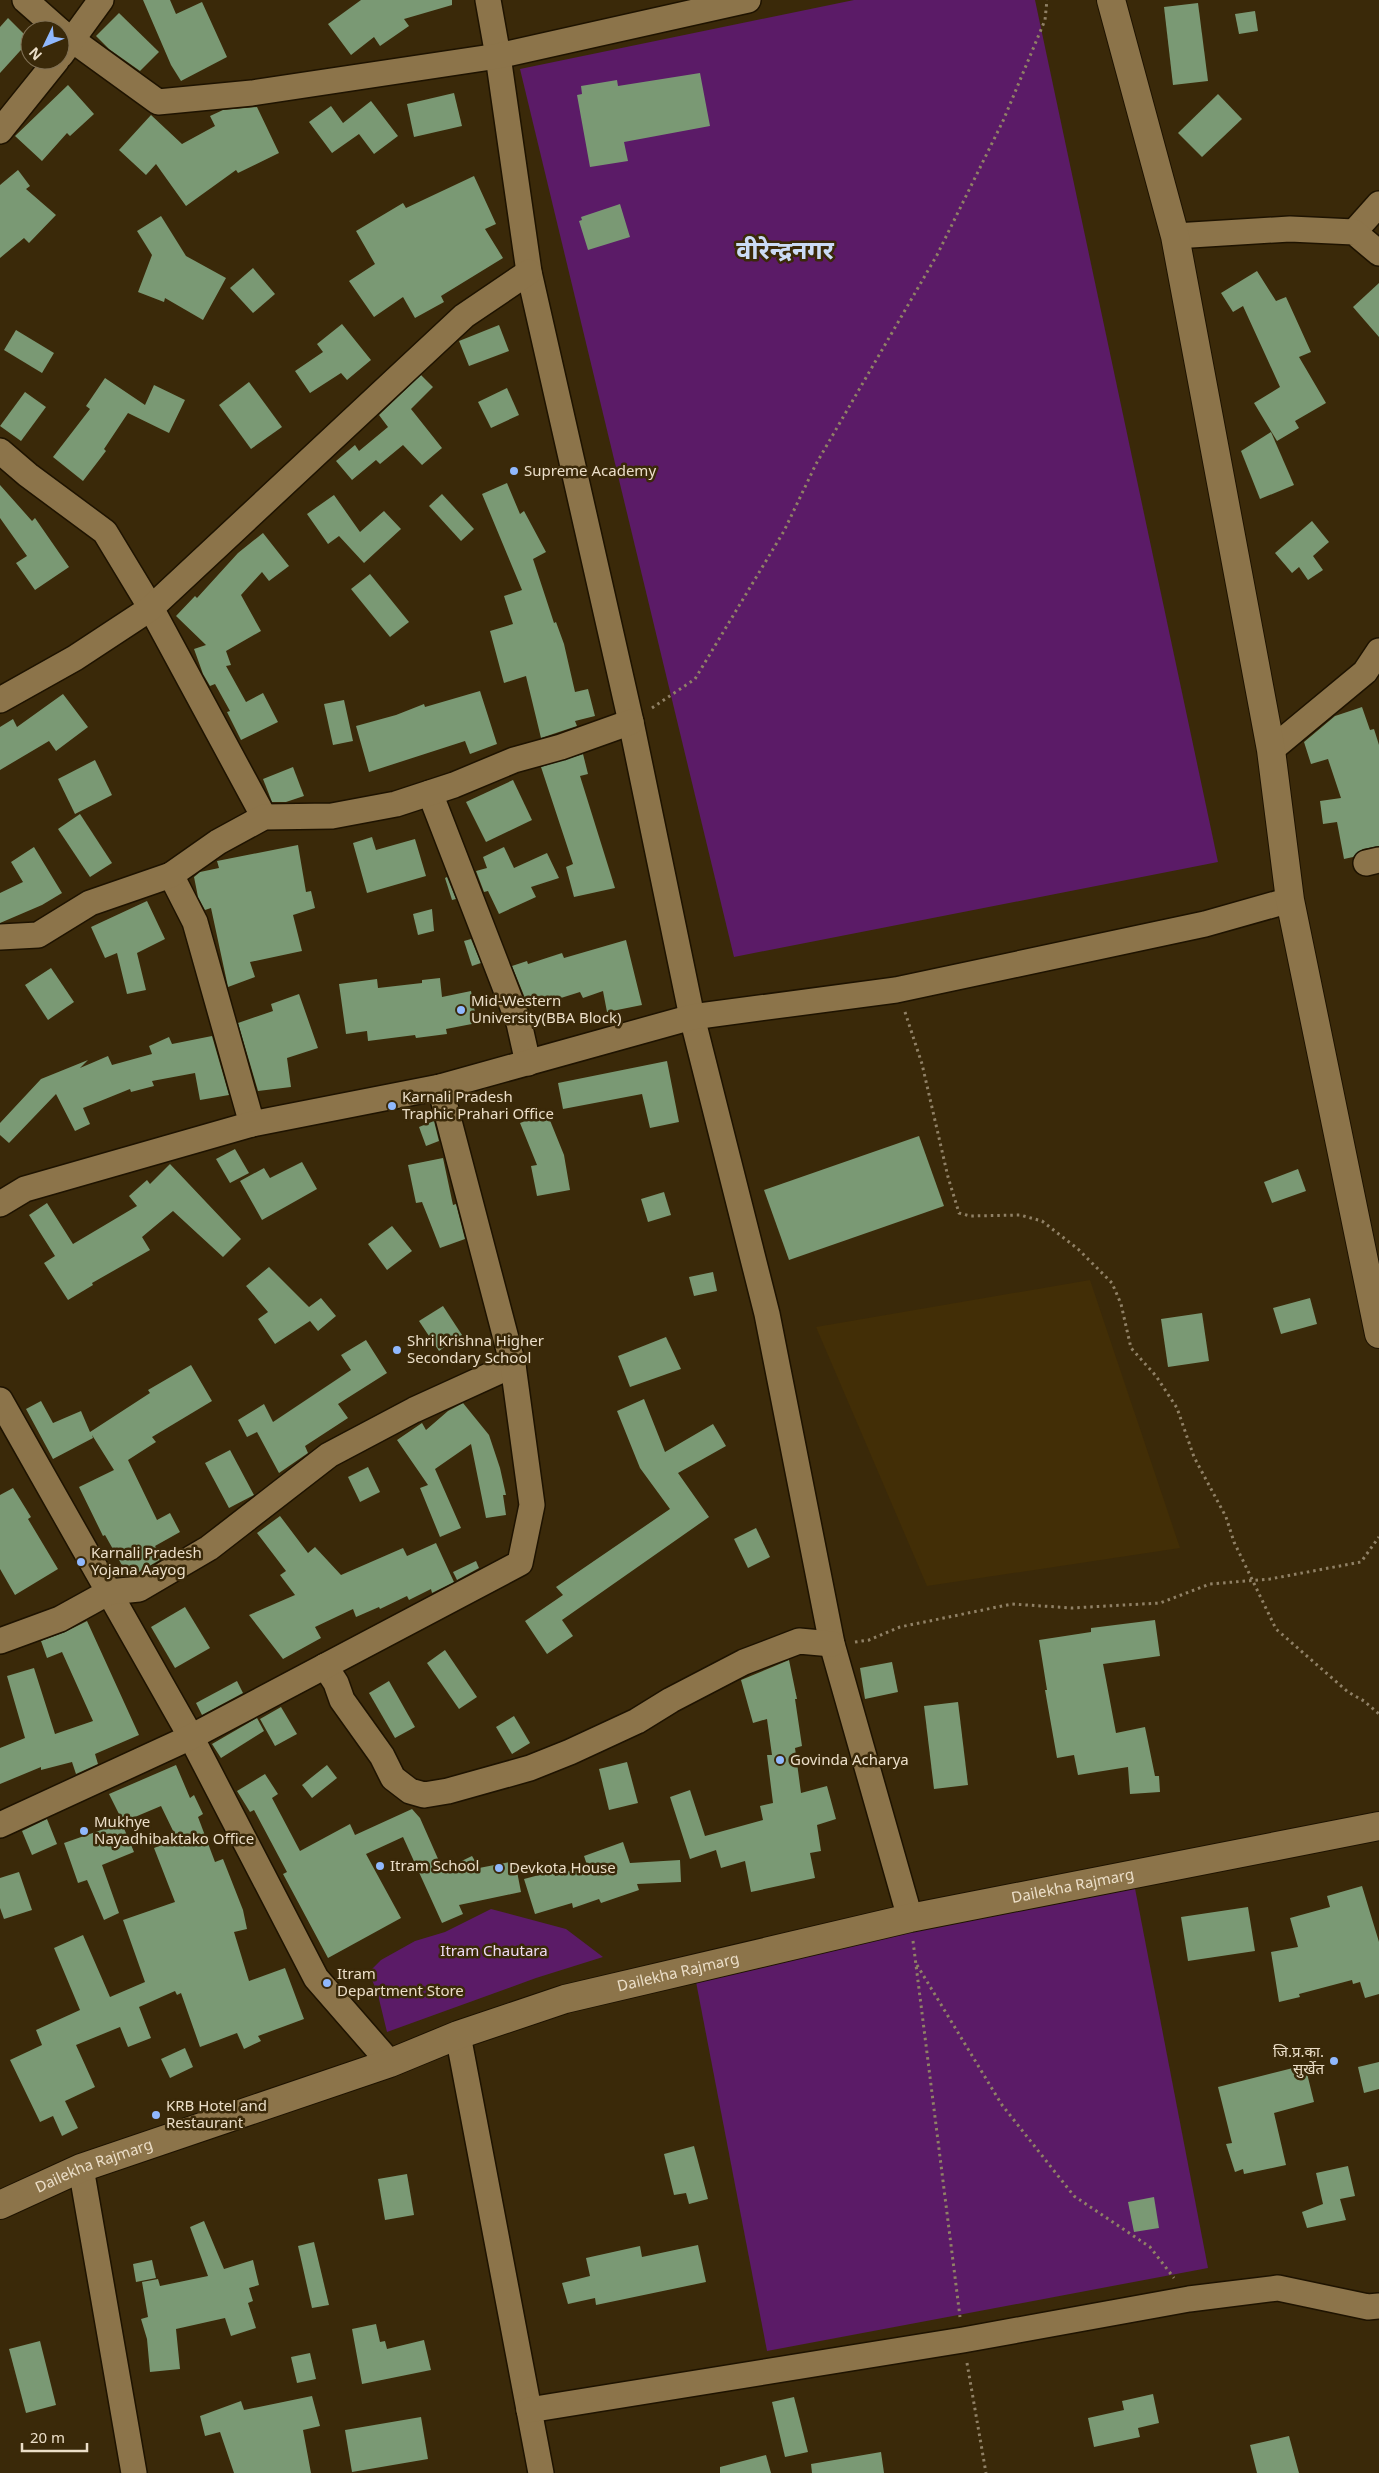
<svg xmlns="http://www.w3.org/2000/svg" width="1379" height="2473" font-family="'Noto Sans','Noto Sans Devanagari',sans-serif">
	<rect width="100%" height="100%" fill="#3a2909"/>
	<polygon fill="#422e06" points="1090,1280 1180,1548 927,1586 816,1327"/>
	<g fill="#5b1b67">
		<polygon points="854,0 1035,0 1218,862 734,957 520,69"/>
		<polygon points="1133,1878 1208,2268 767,2351 692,1961"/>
		<polygon points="491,1909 566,1929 603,1957 536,1978 387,2032 378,1995 369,1972 381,1960 415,1941 445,1932"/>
	</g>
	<g fill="#7a9974">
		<polygon points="143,0 170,0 176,14 202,2 227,57 181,81 171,65"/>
		<polygon points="361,0 452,0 452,5 404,19 409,26 380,46 374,37 351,55 328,24"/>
		<polygon points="1198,3 1208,81 1173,85 1164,7"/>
		<polygon points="1255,11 1258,31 1239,34 1235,14"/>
		<polygon points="119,13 159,52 140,71 109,49 96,36"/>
		<polygon points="8,18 30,40 0,73 0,27"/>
		<polygon points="700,73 710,126 624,142 628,161 590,167 577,95 582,94 581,86 617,80 618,86"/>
		<polygon points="68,85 94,114 70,136 67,133 42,161 15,136"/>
		<polygon points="454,93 462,126 414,137 407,104"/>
		<polygon points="1218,94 1242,119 1202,157 1178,133"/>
		<polygon points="371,101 398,136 374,154 359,134 332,153 309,122 331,106 343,123"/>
		<polygon points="257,107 279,153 238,173 236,170 186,206 156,164 146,175 119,150 151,115 182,144 215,126 210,116 223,110"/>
		<polygon points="18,170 30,186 26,189 56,215 29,243 24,238 0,258 0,185"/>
		<polygon points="474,176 496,224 485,229 503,258 441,296 444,302 415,318 403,297 374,317 349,281 375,264 356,231 403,203 406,208"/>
		<polygon points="620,204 630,237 588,250 579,221 582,220 581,217"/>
		<polygon points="161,216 186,256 226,278 203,320 165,298 164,302 138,292 152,255 137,231"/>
		<polygon points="253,268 275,294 253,313 230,288"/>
		<polygon points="1257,271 1276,301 1286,297 1311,352 1299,357 1326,403 1295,421 1299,428 1277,441 1254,403 1280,387 1243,306 1233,312 1221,293"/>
		<polygon points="1379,283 1379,337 1353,307"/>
		<polygon points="342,324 371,360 347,380 341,373 310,393 295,371 323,352 317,344"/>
		<polygon points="499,325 509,351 469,366 459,341"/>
		<polygon points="16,330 54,353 42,373 4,350"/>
		<polygon points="421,375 433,387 411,409 442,448 422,465 403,445 380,464 376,460 352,480 336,461 355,445 359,451 388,427 379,415"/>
		<polygon points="105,378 145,405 154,385 185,400 169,433 128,413 104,449 106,451 83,481 53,457 90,409 86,406"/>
		<polygon points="249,382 282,427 251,449 219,405"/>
		<polygon points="507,388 519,415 491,428 478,402"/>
		<polygon points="25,392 46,407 21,441 0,426"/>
		<polygon points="1271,432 1294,485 1260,499 1241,451"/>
		<polygon points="507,483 520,514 524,511 546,552 533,559 554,623 556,622 564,644 575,692 588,689 595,716 575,721 577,726 541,738 526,676 504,683 490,631 513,624 504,596 522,590 482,494"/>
		<polygon points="0,485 32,521 35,518 69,567 35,590 16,563 27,556 0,518"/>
		<polygon points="442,494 474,529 461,541 429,506"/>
		<polygon points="334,495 360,532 384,511 401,529 364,563 339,536 328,544 307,514"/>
		<polygon points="1312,521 1329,542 1313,556 1323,570 1308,580 1299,567 1292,573 1275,553"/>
		<polygon points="263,533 289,566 269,581 262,572 241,595 261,631 226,651 231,665 226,666 246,702 263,693 278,722 241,740 227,712 230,711 215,684 210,686 203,674 194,649 206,645 176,616 195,596 197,598 238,553"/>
		<polygon points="370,574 409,622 390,637 351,589"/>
		<polygon points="480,691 497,744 470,754 465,741 369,772 356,726 396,715 424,704 425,707"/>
		<polygon points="63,694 88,727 56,751 49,741 0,770 0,727 13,719 17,727"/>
		<polygon points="344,700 353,741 333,745 324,704"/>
		<polygon points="1362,707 1370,730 1374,729 1379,745 1379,846 1363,849 1353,857 1344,859 1337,822 1323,824 1320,801 1341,798 1328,759 1311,764 1304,742 1335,716"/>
		<polygon points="583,754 588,774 580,776 615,888 574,897 566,867 573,864 541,767"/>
		<polygon points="95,760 112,795 75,814 58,779"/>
		<polygon points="293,767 304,796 286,802 272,802 263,779"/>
		<polygon points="513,780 532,820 486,842 466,802"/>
		<polygon points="80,814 112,863 90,877 58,829"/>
		<polygon points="372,837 376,850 415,839 426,876 367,893 353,843"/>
		<polygon points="298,845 306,892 311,891 315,908 293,915 302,951 250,962 255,977 228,987 211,908 205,910 198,897 194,877 200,872 219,868 217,861"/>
		<polygon points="34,847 62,893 42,905 0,923 0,893 23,882 11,862"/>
		<polygon points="504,847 514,868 547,853 559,878 531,887 536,897 499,914 488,891 484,892 476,871 487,868 483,857"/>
		<polygon points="447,877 456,899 452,900 445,878"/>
		<polygon points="147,901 165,939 137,953 146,990 127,994 117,953 105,958 91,927"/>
		<polygon points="432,909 434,931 418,935 413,914"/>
		<polygon points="471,939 481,963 472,966 464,941"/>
		<polygon points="626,940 642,1005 607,1012 603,991 583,998 580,992 529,1008 512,966 527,961 528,964 562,953 564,958"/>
		<polygon points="51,968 74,1002 48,1020 25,985"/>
		<polygon points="440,978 442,997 471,991 477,1023 446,1029 447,1034 416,1038 415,1035 368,1041 367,1031 346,1034 339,984 377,979 378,988 422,983 422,980"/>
		<polygon points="299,994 318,1048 287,1058 291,1087 258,1091 238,1023 273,1011 271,1004"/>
		<polygon points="212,1036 229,1095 200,1100 195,1073 152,1081 154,1086 131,1092 130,1089 83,1108 90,1124 75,1131 56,1094 9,1143 0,1135 0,1123 41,1079 88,1060 80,1068 108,1056 112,1065 152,1054 149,1046 169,1037 172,1044"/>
		<polygon points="667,1061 679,1122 650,1128 642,1094 563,1109 558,1083"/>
		<polygon points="547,1113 564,1155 570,1190 537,1196 531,1166 537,1165 520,1123"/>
		<polygon points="434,1121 439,1141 426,1146 419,1127"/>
		<polygon points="919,1136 944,1206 789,1260 764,1190"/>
		<polygon points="235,1149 249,1173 230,1183 216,1159"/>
		<polygon points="443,1158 453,1205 456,1204 465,1239 440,1248 422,1202 416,1203 408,1165"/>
		<polygon points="302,1162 317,1189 262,1220 240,1181 264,1168 270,1178"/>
		<polygon points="170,1164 241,1239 223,1257 173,1211 142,1237 150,1250 92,1283 93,1285 68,1300 44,1263 55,1256 29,1215 47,1203 73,1244 137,1206 129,1196 147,1180 150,1184"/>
		<polygon points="1298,1169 1306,1191 1272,1203 1264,1182"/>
		<polygon points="664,1192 671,1215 648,1222 641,1199"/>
		<polygon points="392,1226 412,1251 387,1270 368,1244"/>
		<polygon points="269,1267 309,1307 321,1298 336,1316 318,1331 310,1321 275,1344 258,1319 268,1312 246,1286"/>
		<polygon points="713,1272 717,1291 694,1296 689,1277"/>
		<polygon points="1310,1298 1317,1324 1281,1334 1273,1308"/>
		<polygon points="443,1306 462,1335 439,1351 419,1321"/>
		<polygon points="1202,1313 1209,1361 1168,1367 1161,1319"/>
		<polygon points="666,1337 681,1369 630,1387 618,1356"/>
		<polygon points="366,1340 387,1373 338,1404 348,1418 305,1446 308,1453 279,1473 257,1432 247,1437 238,1420 264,1404 273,1422 351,1370 341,1355"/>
		<polygon points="191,1365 212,1401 152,1437 156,1442 128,1460 157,1520 170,1513 180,1532 155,1546 163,1558 134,1575 119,1577 115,1572 123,1567 105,1535 103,1536 79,1487 114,1470 92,1435 93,1438 53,1459 26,1409 41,1401 53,1423 81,1411 90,1432 150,1393 148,1390"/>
		<polygon points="644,1399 665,1452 713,1424 726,1446 678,1473 709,1517 562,1620 573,1636 547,1654 525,1621 563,1595 556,1587 670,1509 640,1468 617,1411"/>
		<polygon points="463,1403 489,1435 500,1468 506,1495 503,1495 506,1515 486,1518 471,1444 435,1469 461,1528 440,1537 420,1488 428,1485 397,1440 422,1423 426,1430 448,1411"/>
		<polygon points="230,1450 254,1495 229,1508 205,1463"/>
		<polygon points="368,1467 380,1492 360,1502 348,1477"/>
		<polygon points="13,1488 31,1517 28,1519 58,1569 15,1595 0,1569 0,1495"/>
		<polygon points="280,1516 308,1553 315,1547 341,1575 403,1548 407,1556 436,1543 454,1582 432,1593 431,1589 409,1600 407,1596 380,1609 379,1607 356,1617 353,1609 315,1627 321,1638 283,1659 249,1615 295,1595 280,1575 286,1571 257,1533"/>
		<polygon points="756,1528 770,1557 748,1568 734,1539"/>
		<polygon points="476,1561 479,1568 457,1580 453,1572"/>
		<polygon points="185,1607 210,1648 175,1668 151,1627"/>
		<polygon points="1155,1620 1160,1656 1103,1664 1116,1733 1145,1727 1155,1776 1159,1776 1160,1792 1130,1794 1128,1767 1078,1775 1074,1755 1057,1758 1045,1690 1047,1690 1039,1640 1091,1632 1091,1628"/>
		<polygon points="87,1621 139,1735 95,1754 98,1764 76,1774 72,1762 41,1770 41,1767 0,1784 0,1748 25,1738 7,1676 34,1668 55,1734 93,1721 62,1652 47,1658 41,1641 65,1632"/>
		<polygon points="445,1650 477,1697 459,1709 427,1663"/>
		<polygon points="789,1660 797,1699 795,1699 802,1746 795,1748 801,1793 827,1786 836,1819 817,1825 821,1851 810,1853 815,1878 751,1892 745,1861 721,1868 716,1850 690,1859 670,1797 690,1790 705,1836 763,1820 760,1806 773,1803 767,1755 772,1755 767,1719 753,1723 741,1680"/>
		<polygon points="892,1662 898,1692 865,1699 860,1668"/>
		<polygon points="237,1681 243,1693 202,1715 196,1703"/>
		<polygon points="389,1681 415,1727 395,1738 369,1693"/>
		<polygon points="958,1702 968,1785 934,1789 924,1706"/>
		<polygon points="281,1707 297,1734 275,1746 260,1719"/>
		<polygon points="514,1716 530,1743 512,1754 496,1727"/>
		<polygon points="257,1718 264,1731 221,1758 212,1744"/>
		<polygon points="627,1762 638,1803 609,1810 599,1769"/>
		<polygon points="176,1765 190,1798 194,1795 203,1814 198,1817 215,1862 223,1859 243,1910 247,1929 234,1932 249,1981 285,1968 304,2019 258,2036 261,2041 244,2049 237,2033 200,2047 181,1993 177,1995 175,1991 139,2007 151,2038 128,2047 120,2027 76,2045 95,2087 65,2101 78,2128 62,2136 53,2116 40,2122 10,2060 42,2045 36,2030 80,2010 54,1948 83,1935 110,1997 145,1982 123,1920 175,1902 154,1848 177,1839 161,1806 123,1822 109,1794"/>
		<polygon points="327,1765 337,1778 312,1798 302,1785"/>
		<polygon points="265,1774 278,1794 272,1798 300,1851 350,1824 355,1835 412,1809 420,1818 443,1870 472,1856 479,1868 515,1861 521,1892 459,1905 463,1914 442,1923 403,1837 366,1854 401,1918 328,1958 283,1874 287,1872 254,1810 250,1812 237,1791"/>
		<polygon points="47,1819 57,1844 32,1855 22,1831"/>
		<polygon points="120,1819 134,1852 102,1865 119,1913 104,1920 87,1880 78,1883 64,1843 104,1829 103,1826"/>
		<polygon points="623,1842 630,1863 680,1860 681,1882 637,1884 639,1890 601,1903 599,1899 573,1908 572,1903 535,1914 524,1879 554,1871 555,1876 587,1865 584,1856"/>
		<polygon points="19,1872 32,1910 4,1919 0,1908 0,1878"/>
		<polygon points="1362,1886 1379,1942 1379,1994 1365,1998 1360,1982 1353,1984 1352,1980 1299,1994 1300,1997 1279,2002 1271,1952 1298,1947 1290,1918 1330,1907 1327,1896"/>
		<polygon points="1248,1907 1255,1951 1188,1961 1181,1917"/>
		<polygon points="185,2048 193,2067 170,2078 161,2059"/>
		<polygon points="1379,2062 1379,2089 1364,2093 1358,2067"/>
		<polygon points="1305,2065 1314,2102 1274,2113 1286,2165 1244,2174 1243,2169 1235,2172 1226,2144 1232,2143 1218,2087"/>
		<polygon points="694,2146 708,2199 689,2204 686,2193 674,2195 664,2154"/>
		<polygon points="1348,2166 1355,2196 1340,2199 1346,2220 1307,2228 1302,2212 1323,2204 1316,2173"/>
		<polygon points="407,2174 414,2215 385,2220 378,2179"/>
		<polygon points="1154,2197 1159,2228 1134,2232 1128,2202"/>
		<polygon points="204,2221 224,2269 253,2260 259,2285 249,2288 253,2301 248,2303 256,2328 231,2336 225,2318 176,2329 180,2369 150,2372 147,2339 141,2319 148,2317 142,2282 158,2279 160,2286 208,2276 190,2227"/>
		<polygon points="314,2242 329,2305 312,2308 298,2246"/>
		<polygon points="698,2245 706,2282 596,2305 595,2298 568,2304 562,2283 590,2276 586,2258 640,2246 642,2257"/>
		<polygon points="152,2260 156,2278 136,2282 133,2264"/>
		<polygon points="376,2324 380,2342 385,2341 387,2349 424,2340 431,2370 362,2384 352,2329"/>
		<polygon points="40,2341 56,2405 26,2413 9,2349"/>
		<polygon points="310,2353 316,2379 297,2383 291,2357"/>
		<polygon points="1153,2394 1159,2423 1138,2428 1140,2437 1094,2447 1088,2418 1124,2410 1122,2401"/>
		<polygon points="312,2396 320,2426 303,2430 311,2473 234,2473 220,2432 205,2436 200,2416 241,2401 244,2410"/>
		<polygon points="794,2397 808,2452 785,2457 772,2402"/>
		<polygon points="421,2417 428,2459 352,2472 345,2430"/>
		<polygon points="1289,2436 1299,2473 1257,2473 1250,2445"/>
		<polygon points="881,2452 884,2473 812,2473 811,2464"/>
		<polygon points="766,2455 771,2473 720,2473 720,2467"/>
	</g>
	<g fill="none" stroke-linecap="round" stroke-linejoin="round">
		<g stroke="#1e1300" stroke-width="28">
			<g id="street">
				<polyline points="25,0 59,30"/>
				<polyline points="488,0 498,56 529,272 631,722 692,1017 767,1314 832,1644 910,1918"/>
				<polyline points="60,31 158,102 252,93 498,56 748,0"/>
				<polyline points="61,55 101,0"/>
				<polyline points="0,131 57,60"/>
				<polyline points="1354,232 1379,204"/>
				<polyline points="1175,236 1290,229 1354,232 1379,253"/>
				<polyline points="0,451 28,475 105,532 151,608 264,817"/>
				<polyline points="0,700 75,658 151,608 464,316 529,272"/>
				<polyline points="1271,750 1365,672 1379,651"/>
				<polyline points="430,793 519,1023 528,1063"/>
				<polyline points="1366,863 1379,860"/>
				<polyline points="171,875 195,922 252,1124"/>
				<polyline points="0,937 38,935 90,903 171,875 218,842 264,817 332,816 396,804 454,785 514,760 561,747 631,722"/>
				<polyline points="0,1204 25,1189 252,1124 440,1087 692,1017 896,990 1205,924 1290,900"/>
				<polyline points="0,1400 191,1737 316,1978 390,2063"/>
				<polyline points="0,1641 60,1619 109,1592 139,1589 209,1548 329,1455 414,1410 513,1365"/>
				<polyline points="325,1666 336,1683 342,1700 382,1756 393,1778 410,1791 424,1795 448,1791 530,1768 570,1752 637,1721 671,1700 744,1662 799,1641 832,1644"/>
				<polyline points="0,1825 191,1737 520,1563 532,1505 513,1365 440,1087"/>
				<polyline points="458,2035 541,2473"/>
				<polyline points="81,2168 134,2473"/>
				<polyline points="529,2410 963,2340 1189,2299 1278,2288 1368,2307 1379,2306"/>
			</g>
		</g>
		<g stroke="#1e1300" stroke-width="30">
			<g id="secondary">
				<polyline points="1111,0 1175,236 1271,750 1290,900 1379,1334"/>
				<path id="s1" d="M 0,2205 L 81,2168 L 390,2063 L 458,2035 L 565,1999 L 910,1918 L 1379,1826"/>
			</g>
		</g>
		<g stroke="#908166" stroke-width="3" stroke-dasharray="2.5 4" stroke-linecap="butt">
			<polyline points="652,708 695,679 784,531 816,464 937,255 1003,121 1045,20 1047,0"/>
			<polyline points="905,1012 922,1064 948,1177 959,1213 970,1216 1020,1215 1042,1221 1078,1249 1112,1283 1121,1304 1131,1348 1156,1376 1177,1408 1194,1457 1226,1517 1234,1542 1276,1629 1348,1692 1364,1701 1379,1714"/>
			<polyline points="855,1642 869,1640 900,1627 1012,1604 1072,1608 1160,1603 1210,1584 1270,1579 1361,1562 1379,1537"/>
			<polyline points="913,1941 960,2317"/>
			<polyline points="917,1965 1002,2105 1074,2196 1150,2247 1174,2278"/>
			<polyline points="967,2363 986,2473"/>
		</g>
		<use href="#street" stroke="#8c744a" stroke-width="25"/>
		<use href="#secondary" stroke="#8c744a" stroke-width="28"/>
	</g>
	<g fill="#90b8fd" stroke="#3a2909" stroke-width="2">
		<circle cx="514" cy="471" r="5"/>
		<circle cx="461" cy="1010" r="5"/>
		<circle cx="392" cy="1106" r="5"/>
		<circle cx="397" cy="1350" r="5"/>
		<circle cx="81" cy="1562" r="5"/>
		<circle cx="780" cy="1760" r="5"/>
		<circle cx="84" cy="1831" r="5"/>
		<circle cx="380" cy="1866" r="5"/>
		<circle cx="499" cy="1868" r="5"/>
		<circle cx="327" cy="1983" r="5"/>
		<circle cx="1334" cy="2061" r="5"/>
		<circle cx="156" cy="2115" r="5"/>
	</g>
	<g text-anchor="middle" stroke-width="5" stroke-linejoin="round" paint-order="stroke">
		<g font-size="15" fill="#ebdec8" stroke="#3a2909" text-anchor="start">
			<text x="524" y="476">Supreme Academy</text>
			<text x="471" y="1006">Mid-Western<tspan x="471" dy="17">University(BBA Block)</tspan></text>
			<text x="402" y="1102">Karnali Pradesh<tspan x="402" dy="17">Traphic Prahari Office</tspan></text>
			<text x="407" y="1346">Shri Krishna Higher<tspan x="407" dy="17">Secondary School</tspan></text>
			<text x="91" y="1558">Karnali Pradesh<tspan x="91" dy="17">Yojana Aayog</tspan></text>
			<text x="790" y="1765">Govinda Acharya</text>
			<text x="94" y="1827">Mukhye<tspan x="94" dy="17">Nayadhibaktako Office</tspan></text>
			<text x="390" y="1871">Itram School</text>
			<text x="509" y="1873">Devkota House</text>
			<text x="337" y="1979">Itram<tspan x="337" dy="17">Department Store</tspan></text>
			<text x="1324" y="2057" text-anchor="end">जि.प्र.का.<tspan x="1324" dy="17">सुर्खेत</tspan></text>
			<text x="166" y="2111">KRB Hotel and<tspan x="166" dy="17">Restaurant</tspan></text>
		</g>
		<g font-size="15" fill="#ebdec8" stroke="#3a2909">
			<text dy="5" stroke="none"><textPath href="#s1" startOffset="1122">Dailekha Rajmarg</textPath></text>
			<text dy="5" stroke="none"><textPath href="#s1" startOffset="718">Dailekha Rajmarg</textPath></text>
			<text dy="5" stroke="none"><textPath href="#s1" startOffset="102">Dailekha Rajmarg</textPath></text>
		</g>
		<g font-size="15" fill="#eedbf2" stroke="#3a2909">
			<text x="494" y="1956">Itram Chautara</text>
		</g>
		<g font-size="25" font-weight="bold" fill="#cbdbf5" stroke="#3a2909">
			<text x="785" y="259">वीरेन्द्रनगर</text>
		</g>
	</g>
	<g transform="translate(45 45) rotate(227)"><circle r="24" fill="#3a2909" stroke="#817155"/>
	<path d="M0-4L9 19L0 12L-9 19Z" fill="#90b8fd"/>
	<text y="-8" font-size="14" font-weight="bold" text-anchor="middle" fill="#ebdec8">N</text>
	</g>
	<path d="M22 2443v8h65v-8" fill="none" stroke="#ebdec8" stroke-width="2.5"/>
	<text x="30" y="2443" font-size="15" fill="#ebdec8" stroke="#3a2909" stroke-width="4" paint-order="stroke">20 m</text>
</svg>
